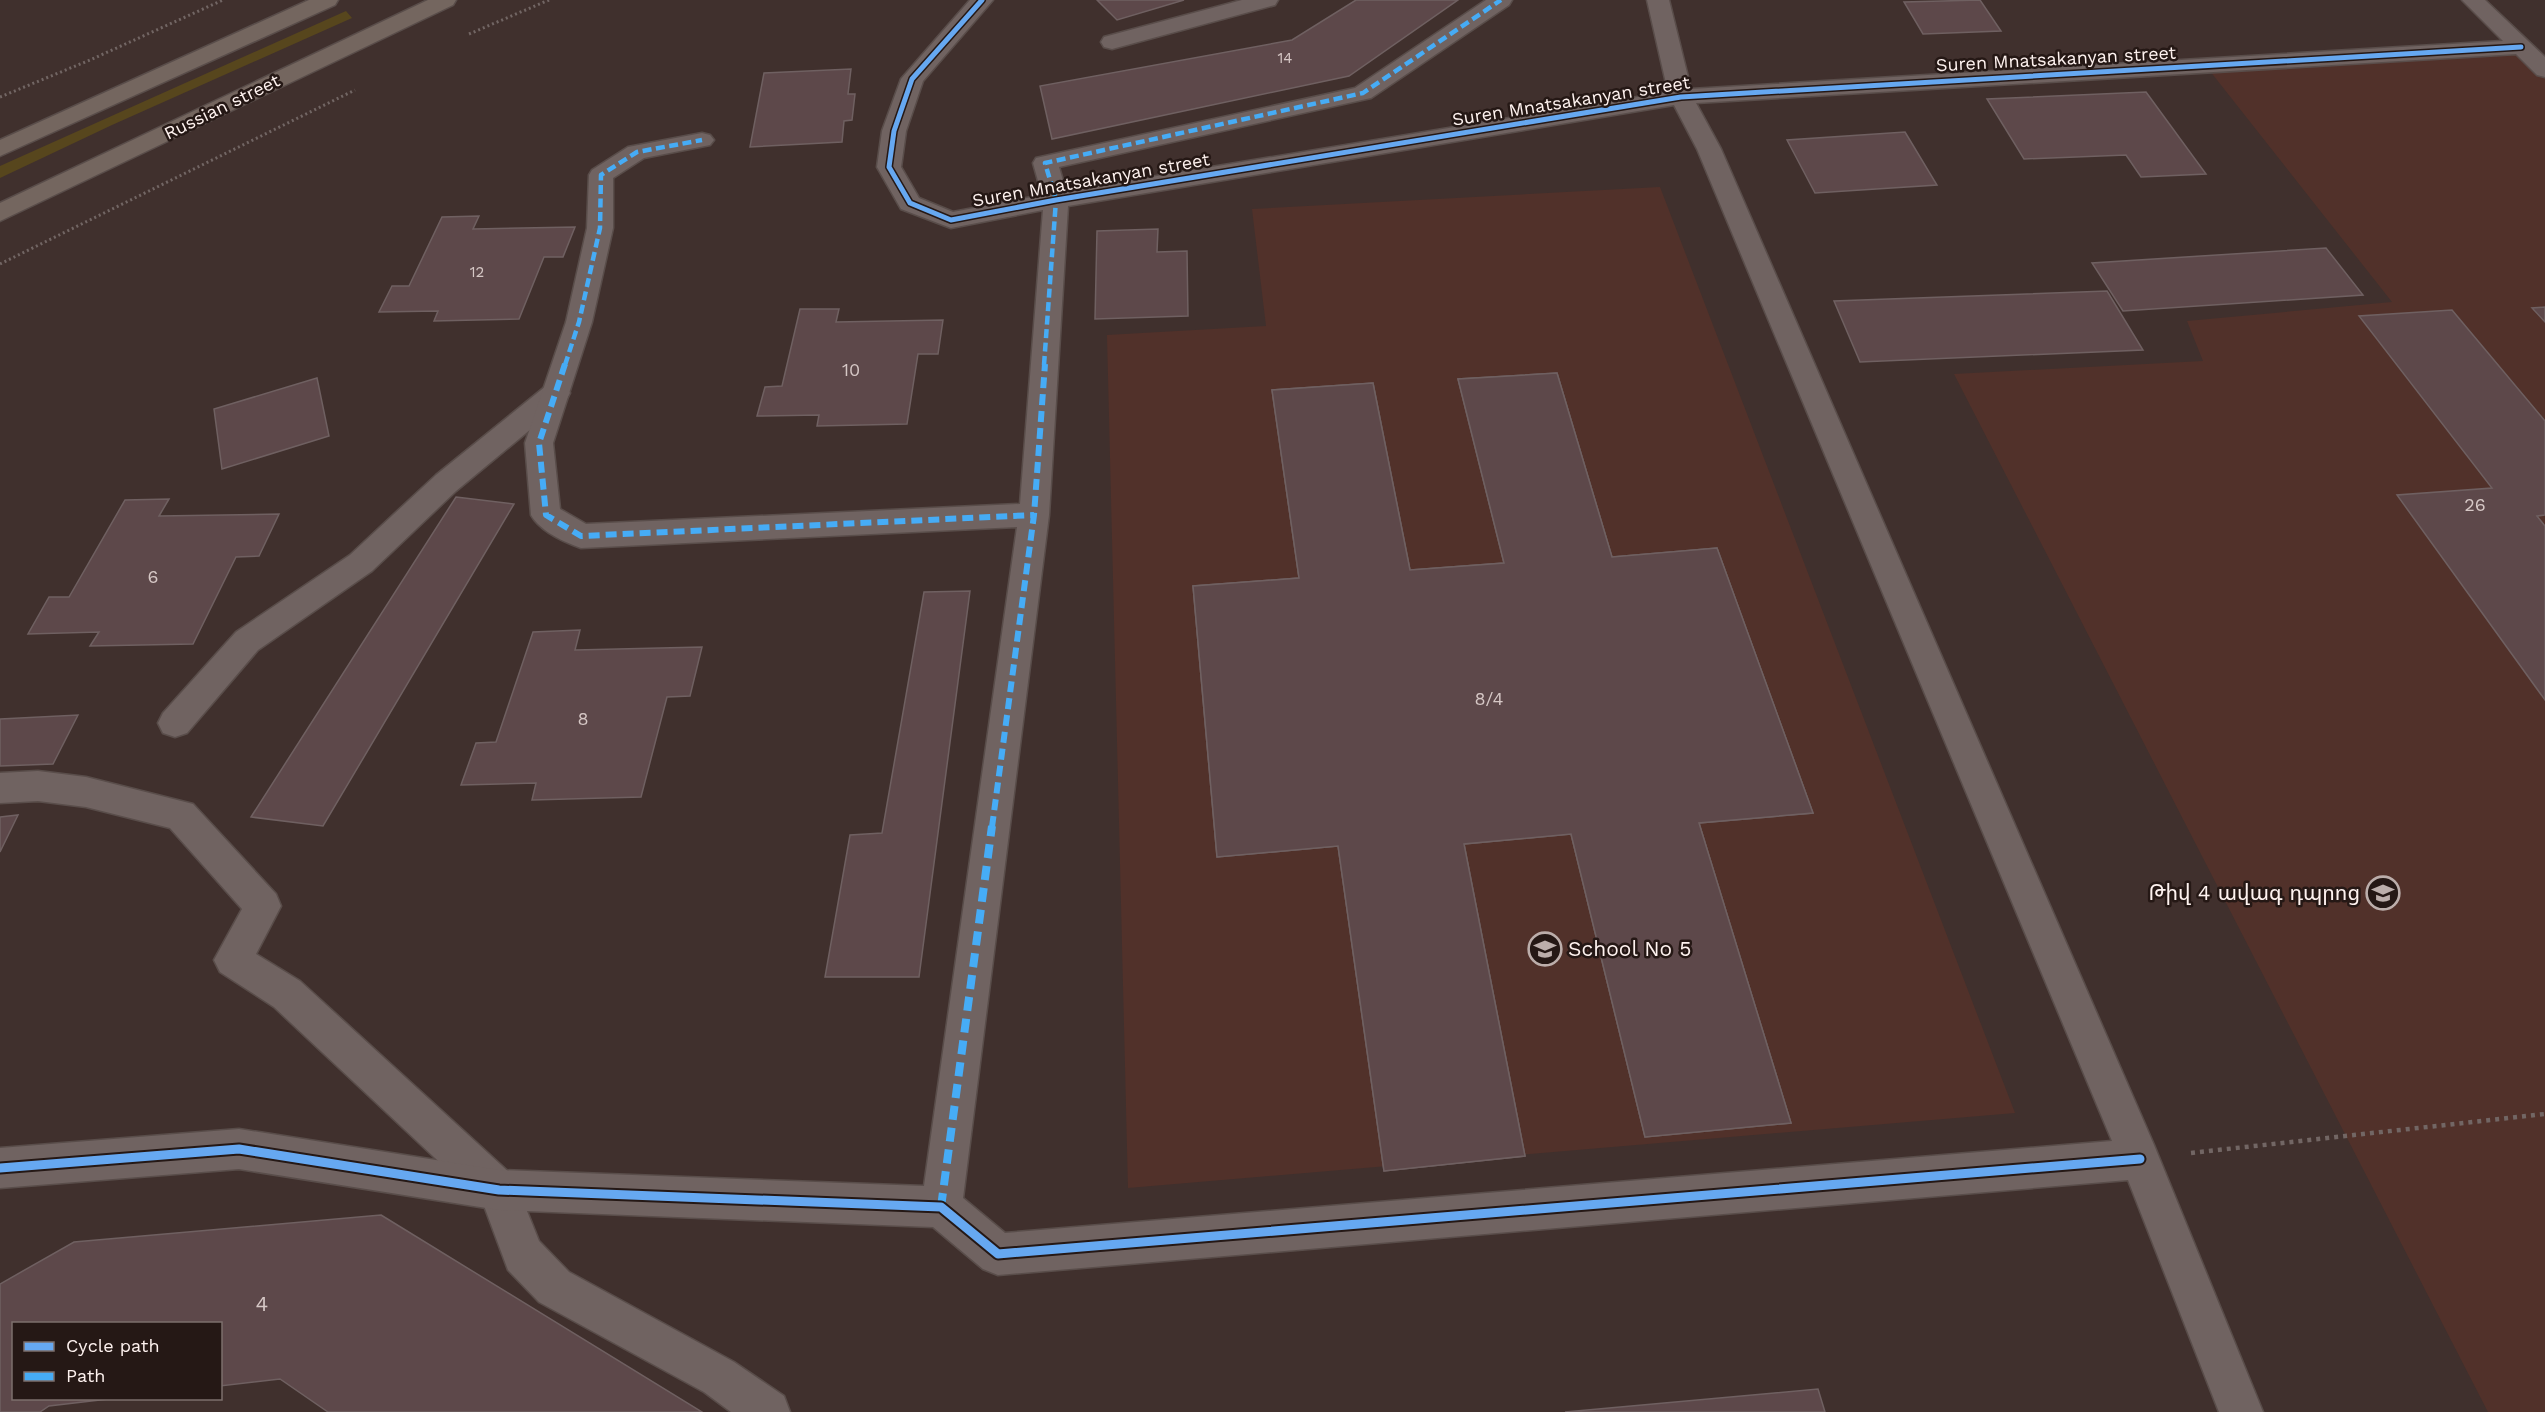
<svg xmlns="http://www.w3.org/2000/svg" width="2545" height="1412" font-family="'Work Sans','Noto Sans Armenian',sans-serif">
	<rect width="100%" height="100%" fill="#40302d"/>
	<g fill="#51312a">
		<polygon points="2521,47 2545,70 2545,1412 2488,1412 1954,374 2203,361 2187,321 2392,302 2206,66"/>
		<polygon points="1660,187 2015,1113 1128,1188 1107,335 1266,326 1252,209"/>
	</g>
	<polygon fill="#57461d" points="346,11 352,18 112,125 0,178 0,166"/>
	<g fill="#5d484a" stroke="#6f6061" stroke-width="1.5" fill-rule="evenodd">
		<polygon points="1097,0 1184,0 1117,20"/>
		<polygon points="1356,0 1458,0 1349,76 1052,139 1040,86 1292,40"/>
		<polygon points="1980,0 2001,31 1923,34 1904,2"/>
		<polygon points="851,69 848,94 855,94 852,120 844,121 842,142 750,147 764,73"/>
		<polygon points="2146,92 2206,174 2141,177 2126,155 2024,159 1987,99"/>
		<polygon points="1905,132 1937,185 1815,193 1787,140"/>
		<polygon points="479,216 473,229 575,227 563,257 544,257 519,319 434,321 438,311 379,312 392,286 409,286 442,217"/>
		<polygon points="1158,229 1157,252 1187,251 1188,316 1095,319 1097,231"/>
		<polygon points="2326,248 2363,295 2123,311 2092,263"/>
		<polygon points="2107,291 2143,350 1860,362 1834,301"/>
		<polygon points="2545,307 2545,322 2532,308"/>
		<polygon points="800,309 839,309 836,322 943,320 938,354 918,354 907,424 817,426 819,415 757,416 765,387 782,386"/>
		<polygon points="2452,310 2545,421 2545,515 2537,516 2545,526 2545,700 2397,495 2492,488 2359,316"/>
		<path d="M 1557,373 L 1612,557 L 1717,548 L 1813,813 L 1699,823 L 1791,1123 L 1645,1137 L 1571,834 L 1464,844 L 1525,1156 L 1384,1171 L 1338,846 L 1217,857 L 1193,586 L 1299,578 L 1272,390 L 1373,383 L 1410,570 L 1504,563 L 1458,379 ZM 1619,587 L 1675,788 L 1576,795 L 1529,593 ZM 1407,603 L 1444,809 L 1341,817 L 1313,610 Z"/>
		<polygon points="1557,373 1612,557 1717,548 1813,813 1699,823 1791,1123 1645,1137 1571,834 1464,844 1525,1156 1384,1171 1338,846 1217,857 1193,586 1299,578 1272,390 1373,383 1410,570 1504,563 1458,379"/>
		<polygon points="317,378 329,436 222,469 214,409"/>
		<polygon points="456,497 514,504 323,826 251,817"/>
		<polygon points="169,499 159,516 279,514 259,556 236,557 193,644 90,646 99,632 28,634 49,597 69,597 125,500"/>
		<polygon points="970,591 919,977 825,977 850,835 882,833 924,592"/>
		<polygon points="580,630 575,650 702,647 690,696 667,697 641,797 532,800 536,783 461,785 476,743 496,742 533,632"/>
		<polygon points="78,715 53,764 0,766 0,719"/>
		<polygon points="18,815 0,852 0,817"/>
		<polygon points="381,1215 702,1412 328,1412 280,1379 220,1386 220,1324 14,1324 14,1398 117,1398 49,1406 40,1412 0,1412 0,1284 74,1242"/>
		<polygon points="1818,1389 1825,1412 1565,1412"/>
	</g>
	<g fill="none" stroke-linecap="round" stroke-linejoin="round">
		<g stroke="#594d4a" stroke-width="3">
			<g id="lane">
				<polygon points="1242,0 1278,0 1275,5 1112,49 1104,47 1101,42 1104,37"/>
				<polygon points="556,383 566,386 570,393 566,400 456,491 372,571 258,650 187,733 175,737 163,733 158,723 163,713 236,632 350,555 436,475 546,386"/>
				<polygon points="38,771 86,777 193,804 276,894 281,906 256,954 300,981 513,1176 539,1241 569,1272 734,1362 784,1396 790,1412 731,1412 704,1392 539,1302 508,1270 483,1203 274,1007 220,972 214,960 242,909 170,828 86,807 38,801 0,803 0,773"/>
			</g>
		</g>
		<g stroke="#594d4a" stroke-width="3">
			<path id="street" d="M 970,0 L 993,0 L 923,81 L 906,131 L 901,167 L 919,198 L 953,212 L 1042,195 L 1033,163 L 1036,158 L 1355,88 L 1486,0 L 1512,0 L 1509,5 L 1371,98 L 1059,167 L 1066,191 L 1668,92 L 1647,0 L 1669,0 L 1691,89 L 2503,41 L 2462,0 L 2485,0 L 2545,57 L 2545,77 L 2537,75 L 2516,54 L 1696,103 L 1721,149 L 2154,1145 L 2263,1412 L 2219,1412 L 2128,1180 L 998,1275 L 983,1269 L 933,1227 L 499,1210 L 239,1169 L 0,1188 L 0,1148 L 239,1129 L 499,1170 L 924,1186 L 1017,527 L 581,548 C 564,542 540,531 531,515 L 525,443 L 566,322 L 587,228 L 589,175 L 592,170 L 628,147 L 702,133 L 710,135 L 714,140 L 710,145 L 644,158 L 613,178 L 613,228 L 592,322 L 553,443 L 560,509 L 586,524 L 1020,504 L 1043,210 L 951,228 L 901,209 L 877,167 L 882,131 L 901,79 ZM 1674,105 L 1697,149 L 2112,1141 L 1005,1233 L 963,1198 L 1049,515 L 1068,206 Z"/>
		</g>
		<g stroke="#594d4a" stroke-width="3">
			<g id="secondary">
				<polygon points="309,0 338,0 335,5 0,156 0,140"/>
				<polygon points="428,0 456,0 453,5 0,221 0,203"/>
			</g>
		</g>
		<g stroke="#726664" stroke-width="3" stroke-dasharray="2 3" stroke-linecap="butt">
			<polyline points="469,34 549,0"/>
			<polyline points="0,97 90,60 223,0"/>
			<polyline points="0,264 355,90"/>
		</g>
		<polyline stroke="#726664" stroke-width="4.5" stroke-dasharray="4 5" stroke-linecap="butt" points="2191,1153 2545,1114"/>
		<use href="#lane" fill="#706361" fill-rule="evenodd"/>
		<use href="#street" fill="#706361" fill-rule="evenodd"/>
		<use href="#secondary" fill="#74665f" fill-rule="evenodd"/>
		<g stroke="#46acf6" stroke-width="4.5" stroke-dasharray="9 4.5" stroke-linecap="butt">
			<polyline points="565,365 579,322 600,228 601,175 637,152 702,140"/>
			<polyline points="1044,365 1056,200 1045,163 1363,93 1501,0"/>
		</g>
		<g stroke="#46acf6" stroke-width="6" stroke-dasharray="11 6" stroke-linecap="butt">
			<polyline points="565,364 539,443 546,515 581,536 1034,515"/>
			<polyline points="992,827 1034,515 1045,364"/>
		</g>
		<polyline stroke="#46acf6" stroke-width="8" stroke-dasharray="14 8" stroke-linecap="butt" points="941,1207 992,826"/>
		<g stroke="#251815" stroke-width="8">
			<polyline id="cycleway-far1" points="982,0 912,79 894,131 889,167 910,203 951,220 1056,200 1681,97 2521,47"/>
		</g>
		<g stroke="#251815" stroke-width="13">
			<polyline id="cycleway" points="0,1168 239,1149 499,1190 941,1207 998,1254 2140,1159"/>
		</g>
		<use href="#cycleway-far1" stroke="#66a8f1" stroke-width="5"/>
		<use href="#cycleway" stroke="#66a8f1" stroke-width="9"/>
	</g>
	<defs>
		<g id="school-ring" transform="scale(1.725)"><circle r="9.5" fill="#251815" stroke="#bcaeab" stroke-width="1.5"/><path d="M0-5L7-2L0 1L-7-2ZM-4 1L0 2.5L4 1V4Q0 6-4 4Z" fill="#bcaeab"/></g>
	</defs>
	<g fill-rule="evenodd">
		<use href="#school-ring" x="2383" y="893"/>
		<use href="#school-ring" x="1545" y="949"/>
	</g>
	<g text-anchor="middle" stroke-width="5" stroke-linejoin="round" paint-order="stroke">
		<g font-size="15" fill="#d6c8c6">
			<text x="1285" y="63">14</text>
			<text x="477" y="277">12</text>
		</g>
		<g font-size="18" fill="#fef2ef" stroke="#251815">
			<text transform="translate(2056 59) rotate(-3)" y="6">Suren Mnatsakanyan street</text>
			<text transform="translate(1571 101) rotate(-9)" y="6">Suren Mnatsakanyan street</text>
			<text transform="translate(222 107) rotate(-26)" y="6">Russian street</text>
			<text transform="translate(1091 180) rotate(-10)" y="6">Suren Mnatsakanyan street</text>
		</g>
		<g font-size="18" fill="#d6c8c6">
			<text x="851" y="376">10</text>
			<text x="2475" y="511">26</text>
			<text x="153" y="583">6</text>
			<text x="1489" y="705">8/4</text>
			<text x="583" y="725">8</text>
		</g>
		<g font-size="21" fill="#fef2ef" stroke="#251815" text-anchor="end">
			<text x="2360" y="900">Թիվ 4 ավագ դպրոց</text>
			<text x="1568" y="956" text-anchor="start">School No 5</text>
		</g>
		<g font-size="21" fill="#d6c8c6">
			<text x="262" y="1311">4</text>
		</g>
	</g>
	<rect x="12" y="1322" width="210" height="78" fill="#251815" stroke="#7c6f6c" stroke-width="1.5"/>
	<rect x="24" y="1342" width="30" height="9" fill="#66a8f1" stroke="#7c6f6c" stroke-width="1.5"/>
	<text x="66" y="1352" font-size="18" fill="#fef2ef">Cycle path</text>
	<rect x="24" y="1372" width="30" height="9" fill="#46acf6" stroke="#7c6f6c" stroke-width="1.5"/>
	<text x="66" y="1382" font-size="18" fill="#fef2ef">Path</text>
</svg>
